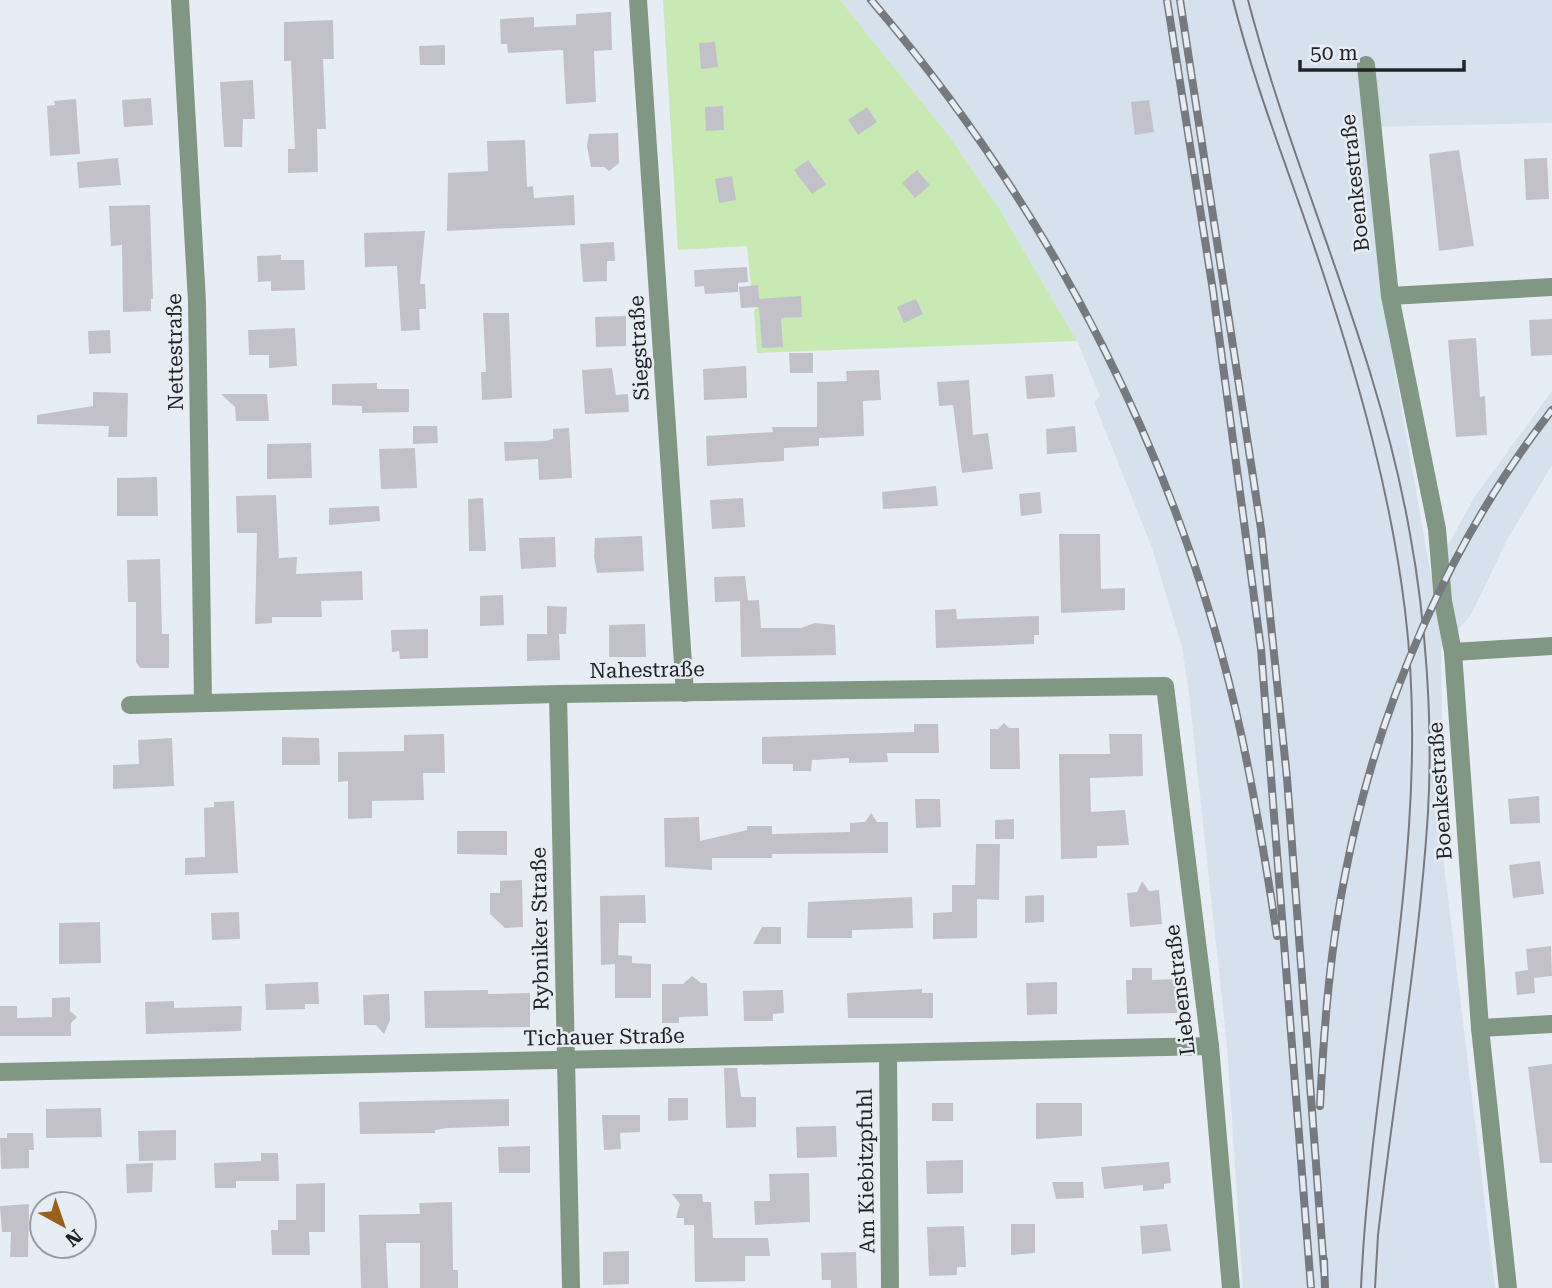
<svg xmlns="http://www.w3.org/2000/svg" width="1552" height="1288" font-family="'Roboto Serif',serif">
	<rect width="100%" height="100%" fill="#e7edf4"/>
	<polygon fill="#d6e1ee" points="840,0 1552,0 1552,123 1366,127 1388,331 1431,576 1475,496 1552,391 1552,465 1508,538 1471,615 1441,649 1444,864 1495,1288 1243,1288 1227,1046 1189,693 1182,647 1152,548 1094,402 1100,396 1077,341 1000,210 949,136"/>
	<polygon fill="#c7e9b3" points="663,0 840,0 949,136 1000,210 1077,341 757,353 754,311 759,306 751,286 747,246 678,250"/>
	<g fill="#c2c1c9">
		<polygon points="611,12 612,50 594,51 596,102 566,104 563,50 508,53 507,44 501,44 500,19 534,17 534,27 576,25 576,14"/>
		<polygon points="333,20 334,59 323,59 326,129 317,129 318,172 288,173 288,149 295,149 291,61 284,61 284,22"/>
		<polygon points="715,42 718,67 701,69 699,43"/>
		<polygon points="445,45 445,65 420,65 419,46"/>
		<polygon points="253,80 255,119 243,119 242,147 224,147 220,82"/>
		<polygon points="151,98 153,125 124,127 122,100"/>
		<polygon points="76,99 80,154 50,156 47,106 55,105 54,101"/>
		<polygon points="1149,100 1154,132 1135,135 1131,102"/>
		<polygon points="723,106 724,130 706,131 705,107"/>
		<polygon points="867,107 877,122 858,135 848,120"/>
		<polygon points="618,133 619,163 609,171 604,167 591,167 587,146 589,134"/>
		<polygon points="525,140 527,187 533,186 534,198 574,195 575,225 447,231 448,173 488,171 487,141"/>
		<polygon points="1459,150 1474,246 1439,251 1429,154"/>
		<polygon points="118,158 121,185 79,188 77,162"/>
		<polygon points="1547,158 1549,199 1526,200 1524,159"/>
		<polygon points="808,160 826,184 812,194 794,170"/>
		<polygon points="917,170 930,185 915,198 902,183"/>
		<polygon points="732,176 736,200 719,203 715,179"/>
		<polygon points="150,205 153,299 151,299 151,311 123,312 122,245 111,246 109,206"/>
		<polygon points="425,231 420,284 425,284 426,309 419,309 420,330 401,331 397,266 365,267 364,233"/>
		<polygon points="614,242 615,261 607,261 607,281 583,282 580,244"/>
		<polygon points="281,255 281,260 304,260 305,290 271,291 271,281 258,282 257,256"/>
		<polygon points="747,267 748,282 738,283 738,292 705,294 704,286 695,287 694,270"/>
		<polygon points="758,285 759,299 801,296 802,317 781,318 783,347 762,348 759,307 741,308 739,287"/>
		<polygon points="916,299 923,314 904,323 897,307"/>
		<polygon points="483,313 509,313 512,398 482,400 481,372 486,372"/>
		<polygon points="626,316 626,346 596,347 595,317"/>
		<polygon points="1552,319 1552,355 1531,356 1529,320"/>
		<polygon points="295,328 297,366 269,368 269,355 249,355 248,330"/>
		<polygon points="110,330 111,353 89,354 88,331"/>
		<polygon points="1476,338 1480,397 1485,396 1487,435 1456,437 1448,340"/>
		<polygon points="789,353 813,353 813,373 790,373"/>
		<polygon points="746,366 747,398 704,400 703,369"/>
		<polygon points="612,368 616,395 628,394 629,412 585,414 582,370"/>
		<polygon points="879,370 881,400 863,401 864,436 819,438 819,446 784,448 784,461 707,466 706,436 773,432 772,427 817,427 817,382 847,381 846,371"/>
		<polygon points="1053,374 1055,397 1027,399 1025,376"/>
		<polygon points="969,380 973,435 988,433 993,469 962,473 953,405 939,406 937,382"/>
		<polygon points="377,383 377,389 409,389 409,412 362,413 362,406 332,405 332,384"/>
		<polygon points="93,392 128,393 127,437 108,437 109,426 37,424 37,415 93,406"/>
		<polygon points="221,394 267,394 269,421 236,421 235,407"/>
		<polygon points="413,426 437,426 438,443 413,444"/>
		<polygon points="1075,426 1077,452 1047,454 1046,429"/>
		<polygon points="569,428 572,478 539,480 538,459 505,461 504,442 546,441 553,439 553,429"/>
		<polygon points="311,443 312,478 267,479 267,444"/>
		<polygon points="415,448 417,488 381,489 379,449"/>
		<polygon points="157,477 158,516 117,516 117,478"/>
		<polygon points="936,486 938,506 883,509 882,492"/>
		<polygon points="1040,492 1042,513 1021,516 1019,494"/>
		<polygon points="276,495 279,558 297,557 296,574 362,571 363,600 321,601 322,617 272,617 272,623 255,624 257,533 237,533 236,496"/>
		<polygon points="483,498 486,551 469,551 468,499"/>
		<polygon points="743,498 745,527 712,529 710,500"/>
		<polygon points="379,506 380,521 329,525 329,508"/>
		<polygon points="1059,534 1100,534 1101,589 1125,588 1125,610 1061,613"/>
		<polygon points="642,536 644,571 597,573 594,557 595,538"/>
		<polygon points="555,537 556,567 521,569 519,538"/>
		<polygon points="160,559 162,634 169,634 169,668 140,668 136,662 136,602 128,602 127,560"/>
		<polygon points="745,576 748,601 715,602 714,577"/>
		<polygon points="503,595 504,625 480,626 480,596"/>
		<polygon points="759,600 761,628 801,628 815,623 835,625 836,655 741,657 740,601"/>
		<polygon points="547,606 567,607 566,634 559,634 560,660 527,661 527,634 547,634"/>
		<polygon points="956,609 957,619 1039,616 1039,635 1034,635 1034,644 936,648 935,610"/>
		<polygon points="645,624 646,657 609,657 609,625"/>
		<polygon points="428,629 428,658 400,659 399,651 392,652 391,630"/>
		<polygon points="1004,723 1009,728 1019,728 1020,769 990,769 990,729 998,729"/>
		<polygon points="914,724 938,724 939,753 887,753 888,762 849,763 849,758 812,760 811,771 793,771 793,764 762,764 762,737 914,732"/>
		<polygon points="444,734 445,773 423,773 424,800 372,801 372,818 348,819 348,781 338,782 338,752 404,751 404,735"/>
		<polygon points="1109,734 1142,734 1143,776 1090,778 1091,812 1125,810 1129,845 1097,846 1097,858 1061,859 1059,754 1110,754"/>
		<polygon points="282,737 319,738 320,765 282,765"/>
		<polygon points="172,738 174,786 113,789 113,765 139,764 138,740"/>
		<polygon points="1539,796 1540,823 1510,824 1508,799"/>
		<polygon points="915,799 940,799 941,827 916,828"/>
		<polygon points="234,801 238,873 185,875 185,858 205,857 204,808 214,807 214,802"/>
		<polygon points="871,813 877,822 888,822 888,853 772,854 772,858 712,858 712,870 665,867 664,818 699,817 700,841 747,830 747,826 772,826 772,834 850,832 850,823 865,822"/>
		<polygon points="1014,819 1014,839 995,839 995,820"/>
		<polygon points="457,831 507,831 507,855 457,854"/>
		<polygon points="976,844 1000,844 999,900 977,899 977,938 933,939 933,913 952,912 952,885 975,885"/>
		<polygon points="1540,861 1544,894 1513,898 1509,865"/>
		<polygon points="522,880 523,927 505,928 490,914 490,893 500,893 500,881"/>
		<polygon points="1142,881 1149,891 1159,890 1162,924 1130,927 1127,893 1137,892"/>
		<polygon points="645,895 646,923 619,923 618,955 632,956 632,963 651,964 651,998 615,998 615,964 601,965 600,896"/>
		<polygon points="1044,895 1044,922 1025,923 1025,896"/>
		<polygon points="912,897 913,928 852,930 852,938 807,938 808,902"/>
		<polygon points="239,912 240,939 212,940 211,913"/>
		<polygon points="100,922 101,963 59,964 59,923"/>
		<polygon points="762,927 781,927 781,944 753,944"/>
		<polygon points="1551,946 1552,976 1534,978 1535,993 1517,995 1515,972 1528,970 1526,949"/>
		<polygon points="1132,968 1152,968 1152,980 1176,979 1177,1013 1127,1014 1126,980 1132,980"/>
		<polygon points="692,976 701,983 707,983 708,1016 679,1017 679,1023 662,1023 662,984 683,984"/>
		<polygon points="318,982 319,1004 305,1004 305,1009 266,1010 265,984"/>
		<polygon points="1057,982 1057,1014 1027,1015 1026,983"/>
		<polygon points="922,989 922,993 933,993 933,1018 848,1018 847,993"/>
		<polygon points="488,990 488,994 530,993 530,1027 425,1028 424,991"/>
		<polygon points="783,990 784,1013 773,1014 773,1021 744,1021 743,991"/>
		<polygon points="389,994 390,1020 384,1034 376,1025 364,1025 363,995"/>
		<polygon points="70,997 70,1011 77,1017 71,1023 71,1036 0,1036 0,1006 17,1006 17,1018 52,1017 52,998"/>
		<polygon points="174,1001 174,1008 242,1006 241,1031 146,1034 145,1002"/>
		<polygon points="1552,1064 1552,1163 1540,1163 1528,1067"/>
		<polygon points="724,1068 737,1068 741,1097 756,1097 756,1127 726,1128"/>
		<polygon points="668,1098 688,1098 688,1120 668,1121"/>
		<polygon points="509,1099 509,1126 447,1128 435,1130 435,1133 360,1134 359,1102"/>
		<rect x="932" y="1103" width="21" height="18"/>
		<polygon points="1036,1103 1082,1103 1082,1136 1036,1139"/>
		<polygon points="101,1108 102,1137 46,1138 46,1109"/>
		<polygon points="602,1115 640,1115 640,1132 620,1133 621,1149 604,1150"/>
		<polygon points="836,1126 837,1157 797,1158 796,1127"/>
		<polygon points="176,1130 176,1160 139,1161 138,1131"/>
		<polygon points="7,1133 33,1133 34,1150 29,1150 29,1168 1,1169 0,1138 7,1138"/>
		<polygon points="530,1146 530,1173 499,1173 498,1147"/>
		<polygon points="261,1153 278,1153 279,1181 236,1181 236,1188 215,1188 214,1163 261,1161"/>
		<polygon points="963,1160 963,1193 927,1194 926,1161"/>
		<polygon points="1169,1162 1171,1183 1164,1184 1164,1189 1143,1191 1143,1185 1104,1189 1101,1167"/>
		<polygon points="153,1163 152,1192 127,1193 126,1164"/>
		<polygon points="809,1173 810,1222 755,1225 754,1201 770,1201 769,1174"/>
		<polygon points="1052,1182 1083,1182 1084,1198 1056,1199"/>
		<polygon points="325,1183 325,1232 309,1232 310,1255 272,1255 271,1230 278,1230 278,1220 296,1220 296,1184"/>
		<polygon points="672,1194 702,1194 703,1202 711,1202 713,1238 768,1238 770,1256 745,1256 745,1281 695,1282 694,1225 684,1225 684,1218 676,1218 680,1204"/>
		<polygon points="452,1202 453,1270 458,1270 458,1288 420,1288 420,1243 386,1243 388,1288 361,1288 359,1215 420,1214 419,1203"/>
		<polygon points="29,1204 28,1257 10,1257 11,1232 2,1232 0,1206"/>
		<polygon points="1011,1224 1035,1224 1035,1253 1011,1255"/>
		<polygon points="1167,1224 1171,1251 1142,1254 1140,1226"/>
		<polygon points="964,1226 966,1267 957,1267 957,1275 929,1276 927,1227"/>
		<polygon points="629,1251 629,1284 603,1285 603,1252"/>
		<polygon points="856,1252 857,1288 831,1288 831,1280 822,1280 821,1253"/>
	</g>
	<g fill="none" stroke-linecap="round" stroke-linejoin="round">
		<g stroke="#809783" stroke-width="18">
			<polyline points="180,0 197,302 203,703"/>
			<polyline points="638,0 685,693"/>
			<polyline points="1366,65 1390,296 1437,529 1443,601 1453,652 1480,1028 1508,1288"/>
			<polyline points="1390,296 1552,287"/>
			<polyline points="1453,652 1552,646"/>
			<polyline points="558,694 571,1288"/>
			<polyline points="130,705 558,694 1165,686 1210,1046 1231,1288"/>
			<polyline points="1480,1028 1552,1024"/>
			<polyline points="888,1054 890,1288"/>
			<polyline points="0,1072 1210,1046"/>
		</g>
		<g stroke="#767a7e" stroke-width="2">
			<path d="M 1233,0 C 1257,95 1294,184 1324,276 C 1360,385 1391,496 1405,610 C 1433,838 1371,1061 1361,1288"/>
			<path d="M 1248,0 C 1295,180 1378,350 1410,534 C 1426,620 1433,725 1428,812 C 1419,954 1394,1094 1378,1235 L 1375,1288"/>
		</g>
		<g stroke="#767a7e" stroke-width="8">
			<g id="rail">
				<path d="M 871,0 C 1053,213 1183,464 1242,738 C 1256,804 1267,870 1277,936"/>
				<polyline points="1167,0 1213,291 1261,649 1311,1288"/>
				<polyline points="1180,0 1261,529 1287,778 1324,1270"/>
				<path d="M 1320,1106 C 1324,1027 1330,948 1346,870 C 1378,706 1449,542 1552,410"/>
				<polyline points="1324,1260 1325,1288"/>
			</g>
		</g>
		<use href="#rail" stroke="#e7edf4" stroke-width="5" stroke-dasharray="16" stroke-linecap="butt"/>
	</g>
	<g text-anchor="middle" stroke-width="5" stroke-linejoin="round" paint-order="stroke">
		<g font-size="21" fill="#212325" stroke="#e7edf4">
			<text transform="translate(1355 183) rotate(-96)" y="7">Boenkestraße</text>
			<text transform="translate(639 348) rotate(-93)" y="7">Siegstraße</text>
			<text transform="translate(175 352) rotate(-91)" y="7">Nettestraße</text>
			<text transform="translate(647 670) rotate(-1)" y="7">Nahestraße</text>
			<text transform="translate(1440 791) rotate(-94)" y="7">Boenkestraße</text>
			<text transform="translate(540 929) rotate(-91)" y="7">Rybniker Straße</text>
			<text transform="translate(1180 990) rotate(-97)" y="7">Liebenstraße</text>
			<text transform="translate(604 1037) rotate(-1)" y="7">Tichauer Straße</text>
			<text transform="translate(866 1171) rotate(-91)" y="7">Am Kiebitzpfuhl</text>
		</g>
	</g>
	<g transform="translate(63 1225) rotate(140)"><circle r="33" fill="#e7edf4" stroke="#989ca1" stroke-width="2"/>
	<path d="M0-5L12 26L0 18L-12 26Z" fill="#985f1d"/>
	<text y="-10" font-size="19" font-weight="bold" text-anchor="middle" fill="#212325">N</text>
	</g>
	<path d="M1300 60v10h164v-10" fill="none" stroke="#212325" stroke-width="3.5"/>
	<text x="1310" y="60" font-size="21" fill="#212325" stroke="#e7edf4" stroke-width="5" paint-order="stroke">50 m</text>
</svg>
